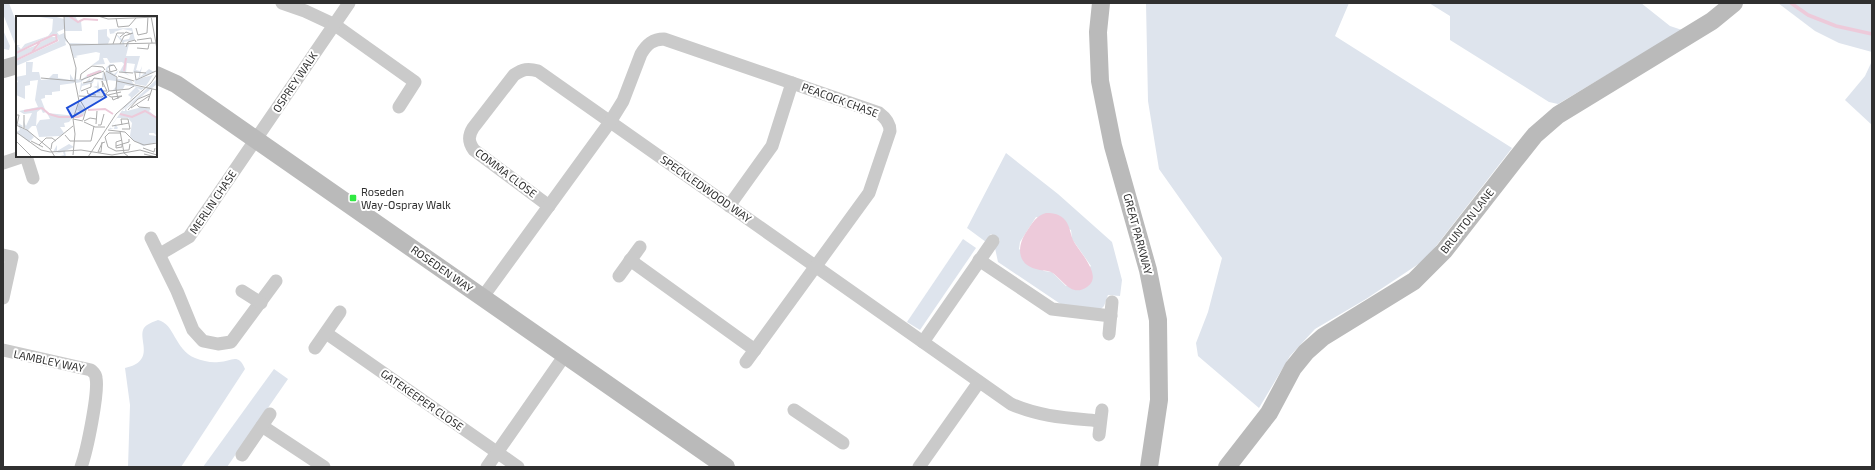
<svg xmlns="http://www.w3.org/2000/svg" width="1875" height="470" font-family="'Exo 2',sans-serif">
	<rect width="100%" height="100%" fill="#fff"/>
	<g fill="#dee4ed" fill-rule="evenodd">
		<polygon points="3,3 9,3 17,24 17,49 3,14"/>
		<polygon points="1146,3 1349,3 1335,36 1512,148 1426,259 1366,299 1315,329 1290,356 1259,408 1198,356 1196,343 1208,312 1222,258 1159,169 1148,101"/>
		<polygon points="1429,3 1641,3 1670,26 1682,30 1558,104 1549,102 1450,40 1450,16"/>
		<polygon points="1778,3 1872,3 1872,52 1839,43 1815,31"/>
		<polygon points="3,30 10,46 9,50 4,49"/>
		<polygon points="1872,61 1872,125 1845,100 1865,76"/>
		<path d="M 1006,153 L 1058,194 L 1112,242 L 1122,280 L 1120,296 L 1108,295 L 1104,306 L 1100,310 L 1062,305 L 998,262 L 995,248 L 1000,240 L 991,234 L 986,242 L 967,228 ZM 1036,217 L 1071,230 L 1072,239 L 1091,266 L 1066,286 L 1052,272 L 1044,271 L 1019,249 L 1020,242 Z"/>
		<polygon points="963,239 976,248 920,330 907,322"/>
		<path d="M 158,320 C 175,324 174,349 195,358 C 203,361 211,363 219,362 C 231,362 238,352 245,369 L 181,467 L 128,467 L 130,405 L 125,368 C 157,361 137,339 144,328 C 147,324 153,322 158,320 Z"/>
		<polygon points="274,369 288,379 227,467 203,467"/>
	</g>
	<path fill="#edcada" d="M 1046,213 C 1054,213 1060,214 1065,220 C 1070,226 1070,233 1073,240 C 1079,252 1104,276 1087,287 C 1071,298 1063,279 1051,272 C 1047,270 1041,271 1036,269 C 1016,264 1017,245 1027,231 C 1033,222 1036,216 1046,213 Z"/>
	<g fill="none" stroke-linecap="round" stroke-linejoin="round">
		<polyline stroke="#edcada" stroke-width="3.5" points="1791,3 1808,15 1836,26 1872,34"/>
		<g stroke="#cacaca" stroke-width="13">
			<polyline points="282,3 305,11 335,25 415,82 399,107"/>
			<polyline points="26,156 33,178"/>
			<polyline points="3,163 24,156"/>
			<path d="M 549,206 L 474,150 C 468,142 468,136 473,128 L 514,75 C 523,69 528,68 538,71 L 1011,404 C 1040,417 1069,418 1100,421"/>
			<polyline points="729,206 772,146 792,83"/>
			<polyline points="151,238 177,291 193,330 203,341 218,344 231,342 276,281"/>
			<polyline points="160,254 189,237 349,3"/>
			<polyline points="3,255 12,257 3,298"/>
			<polyline points="630,260 755,350"/>
			<polyline points="979,260 1052,309 1111,316"/>
			<polyline points="619,276 640,247"/>
			<polyline points="242,291 261,303"/>
			<path d="M 482,298 L 610,122 L 623,101 L 641,54 C 647,44 653,39 664,39 L 879,113 C 886,118 890,123 890,131 L 869,193 L 746,362"/>
			<polyline points="326,333 518,467"/>
			<polyline points="1109,334 1112,302"/>
			<polyline points="923,342 993,241"/>
			<polyline points="315,348 340,312"/>
			<path d="M 3,350 L 91,370 C 94,373 96,374 96,378 C 99,392 87,451 81,467"/>
			<polyline points="794,410 843,443"/>
			<polyline points="262,426 324,467"/>
			<polyline points="1099,435 1102,410"/>
			<polyline points="242,455 270,414"/>
			<polyline points="487,467 565,355"/>
			<polyline points="919,467 979,382"/>
		</g>
		<g stroke="#bababa" stroke-width="18">
			<polyline points="1101,3 1098,32 1100,81 1113,146 1148,270 1158,320 1159,400 1149,467"/>
			<polyline points="3,69 17,65"/>
			<polyline points="156,75 176,84 726,467"/>
			<polyline points="1227,467 1269,413 1293,368 1306,352 1323,337 1414,281 1444,251 1515,160 1535,135 1558,115 1712,21 1734,3"/>
		</g>
	</g>
	<rect fill="#30e942" stroke="#fff" stroke-width="1.5" x="349" y="194" width="8" height="8" rx="2"/>
	<g text-anchor="middle" stroke-width="4" stroke-linejoin="round" paint-order="stroke">
		<g font-size="11" fill="#303030" stroke="#fff">
			<text transform="translate(295 82) rotate(-56)" y="4">OSPREY WALK</text>
			<text transform="translate(840 100) rotate(20)" y="4">PEACOCK CHASE</text>
			<text transform="translate(506 173) rotate(37)" y="4">COMMA CLOSE</text>
			<text transform="translate(706 189) rotate(35)" y="4">SPECKLEDWOOD WAY</text>
			<text transform="translate(213 202) rotate(-56)" y="4">MERLIN CHASE</text>
			<text transform="translate(1467 221) rotate(-52)" y="4">BRUNTON LANE</text>
			<text transform="translate(1138 234) rotate(75)" y="4">GREAT PARKWAY</text>
			<text transform="translate(442 269) rotate(35)" y="4">ROSEDEN WAY</text>
			<text transform="translate(49 361) rotate(12)" y="4">LAMBLEY WAY</text>
			<text transform="translate(422 400) rotate(35)" y="4">GATEKEEPER CLOSE</text>
		</g>
		<g font-size="11" fill="#303030" stroke="#fff" text-anchor="start">
			<text x="361" y="196">Roseden<tspan x="361" dy="13">Way-Ospray Walk</tspan></text>
		</g>
	</g>
	<g transform="translate(16 16)">
		<rect width="141" height="141" fill="#fff"/>
		<path d="M 17,0 L 37,0 L 48,3 L 48,0 L 59,0 L 62,5 L 65,5 L 66,15 L 49,15 L 48,13 L 41,16 L 43,19 L 48,17 L 52,27 L 49,25 L 50,29 L 0,50 L 0,45 L 43,25 L 40,19 L 37,18 L 0,36 L 0,29 L 4,29 L 2,30 L 5,33 L 9,28 L 32,20 L 36,15 L 37,3 ZM 116,12 L 119,24 L 108,26 L 109,31 L 111,27 L 117,28 L 113,28 L 110,40 L 124,40 L 120,54 L 124,55 L 126,50 L 124,61 L 133,53 L 138,56 L 120,63 L 123,61 L 123,56 L 117,57 L 119,48 L 111,47 L 110,57 L 114,60 L 104,55 L 108,48 L 106,46 L 94,47 L 91,42 L 87,42 L 89,48 L 76,49 L 83,44 L 84,37 L 80,36 L 59,40 L 62,41 L 58,42 L 61,51 L 60,63 L 65,64 L 73,58 L 83,54 L 84,51 L 83,54 L 87,54 L 74,59 L 65,66 L 67,68 L 74,62 L 74,65 L 78,62 L 86,63 L 87,56 L 89,59 L 90,52 L 94,48 L 98,48 L 91,53 L 98,58 L 103,54 L 99,60 L 101,63 L 115,64 L 119,70 L 129,72 L 125,74 L 121,72 L 124,75 L 114,84 L 115,81 L 112,79 L 120,71 L 109,69 L 107,73 L 96,75 L 100,71 L 100,65 L 92,64 L 91,68 L 90,65 L 82,64 L 84,77 L 81,77 L 81,72 L 77,71 L 81,70 L 82,64 L 78,63 L 77,67 L 66,70 L 63,79 L 65,66 L 60,67 L 59,65 L 58,67 L 44,69 L 44,75 L 36,76 L 36,79 L 29,79 L 29,82 L 25,83 L 30,96 L 27,97 L 25,93 L 21,96 L 20,110 L 24,104 L 34,103 L 31,97 L 61,100 L 59,98 L 60,96 L 65,96 L 61,94 L 63,87 L 70,95 L 67,100 L 58,100 L 53,106 L 48,107 L 49,111 L 44,111 L 48,117 L 44,120 L 23,121 L 20,110 L 16,110 L 12,114 L 18,121 L 13,126 L 0,116 L 4,114 L 2,107 L 7,110 L 5,112 L 11,114 L 8,111 L 7,104 L 10,110 L 16,97 L 8,98 L 3,95 L 22,91 L 19,84 L 22,64 L 14,65 L 14,69 L 9,70 L 9,83 L 0,79 L 0,67 L 2,66 L 0,61 L 10,59 L 10,46 L 17,46 L 16,56 L 23,56 L 25,64 L 35,63 L 33,62 L 37,58 L 42,58 L 42,62 L 54,64 L 54,58 L 58,64 L 61,51 L 53,27 L 82,28 L 82,14 L 91,13 L 91,20 L 94,23 L 92,28 L 107,28 L 99,17 L 94,18 L 93,13 ZM 107,13 L 116,15 L 113,23 L 107,24 L 98,16 ZM 35,21 L 40,21 L 40,24 L 19,34 L 25,26 ZM 21,29 L 17,35 L 0,43 L 0,37 ZM 137,59 L 130,70 L 119,68 L 118,64 ZM 141,63 L 141,68 L 110,93 L 111,95 L 126,91 L 135,93 L 133,95 L 141,102 L 141,120 L 138,117 L 133,117 L 133,119 L 141,120 L 141,126 L 127,130 L 117,124 L 114,120 L 116,107 L 112,102 L 101,102 L 94,112 L 98,113 L 99,108 L 102,112 L 101,113 L 93,113 L 109,90 L 129,73 L 106,95 L 109,95 L 109,93 L 110,92 ZM 53,128 L 58,131 L 49,135 L 50,141 L 44,140 L 48,139 L 47,136 L 38,138 L 43,136 L 37,136 L 41,129 L 41,135 Z" fill="#dee4ed" fill-rule="evenodd"/>
		<path fill="none" stroke="#edcada" stroke-width="2" d="M 53,0 L 62,6 L 68,3 L 82,4M 16,36 L 24,26M 0,37 L 37,19 L 40,19 L 41,25M 0,44 L 42,24M 108,55 L 110,42M 71,60 L 85,55M 72,94 L 89,93 L 97,98M 8,95 L 26,92 L 33,98 L 43,101 L 62,101 L 67,99M 104,98 L 116,101 L 129,95 L 141,102"/>
		<path fill="none" stroke="#acacac" stroke-width="1" d="M 48,0 L 49,22 L 54,29 L 60,52 L 59,65 L 63,85 L 57,103M 82,0 L 92,3 L 141,1M 135,0 L 141,33M 100,2 L 102,11 L 113,10 L 120,2M 120,12 L 122,19 L 131,17 L 132,0M 104,21 L 110,16 L 115,18M 121,24 L 135,22 L 136,27M 97,28 L 101,17 L 108,17M 104,28 L 108,20 L 117,17M 54,29 L 141,27M 110,31 L 112,26 L 119,24 L 120,26M 121,32 L 132,33 L 133,28M 101,54 L 94,56 L 93,50 L 98,49 L 101,54M 90,55 L 101,61M 88,56 L 93,75M 103,56 L 117,57M 118,56 L 130,57M 119,57 L 120,64 L 140,55M 102,60 L 118,65M 101,61 L 100,73 L 102,83M 25,62 L 59,65M 64,64 L 65,58 L 76,50 L 87,51 L 89,54M 65,64 L 88,55M 101,65 L 141,74M 67,67 L 76,65 L 78,62 L 87,63M 71,74 L 72,78 L 80,79M 65,75 L 75,71 L 75,67M 86,75 L 91,75 L 86,65 L 87,71M 93,75 L 113,73 L 118,70M 90,78 L 95,81 L 106,80M 92,79 L 105,76M 63,80 L 86,81 L 93,75M 96,81 L 97,84 L 106,80M 64,84 L 70,94 L 67,104M 132,85 L 136,73M 120,88 L 123,91 L 134,92M 115,92 L 133,80M 112,94 L 122,83 L 134,78M 0,99 L 3,99 L 1,109M 8,99 L 8,112M 68,105 L 74,102 L 80,103M 68,106 L 79,111 L 89,111M 80,108 L 81,95M 0,109 L 11,114 L 34,133 L 39,141M 82,109 L 85,109 L 88,98M 106,109 L 105,103 L 112,103 L 114,113 L 106,113M 96,110 L 113,107M 92,114 L 109,116 L 118,125 L 128,129 L 141,127M 104,115 L 108,137 L 113,141M 0,116 L 25,134 L 34,136 L 65,134 L 96,139 L 124,134 L 141,139M 49,119 L 54,125 L 75,125 L 78,110M 89,121 L 92,131 L 100,135 L 113,134 L 114,128M 89,121 L 93,117 L 104,117M 0,125 L 16,141M 15,125 L 27,131M 23,129 L 30,122 L 36,122 L 40,125M 106,129 L 106,131 L 100,132 L 100,126 L 106,124M 100,130 L 113,126 L 113,123M 127,132 L 138,136 L 139,132M 35,133 L 36,127 L 57,110M 82,136 L 86,127 L 89,126M 82,136 L 85,136 L 86,126M 128,138 L 140,141M 57,139 L 59,118 L 57,103 L 67,105M 72,141 L 100,98 L 135,67 L 141,58"/>
		<path fill="#1d4ed8" fill-opacity="0.15" stroke="#1d4ed8" stroke-width="2" d="M 85,73 L 90,81 L 56,101 L 51,92 Z"/>
		<rect width="141" height="141" fill="none" stroke="#303030" stroke-width="2"/>
	</g>
	<rect width="1875" height="470" fill="none" stroke="#303030" stroke-width="8"/>
</svg>
